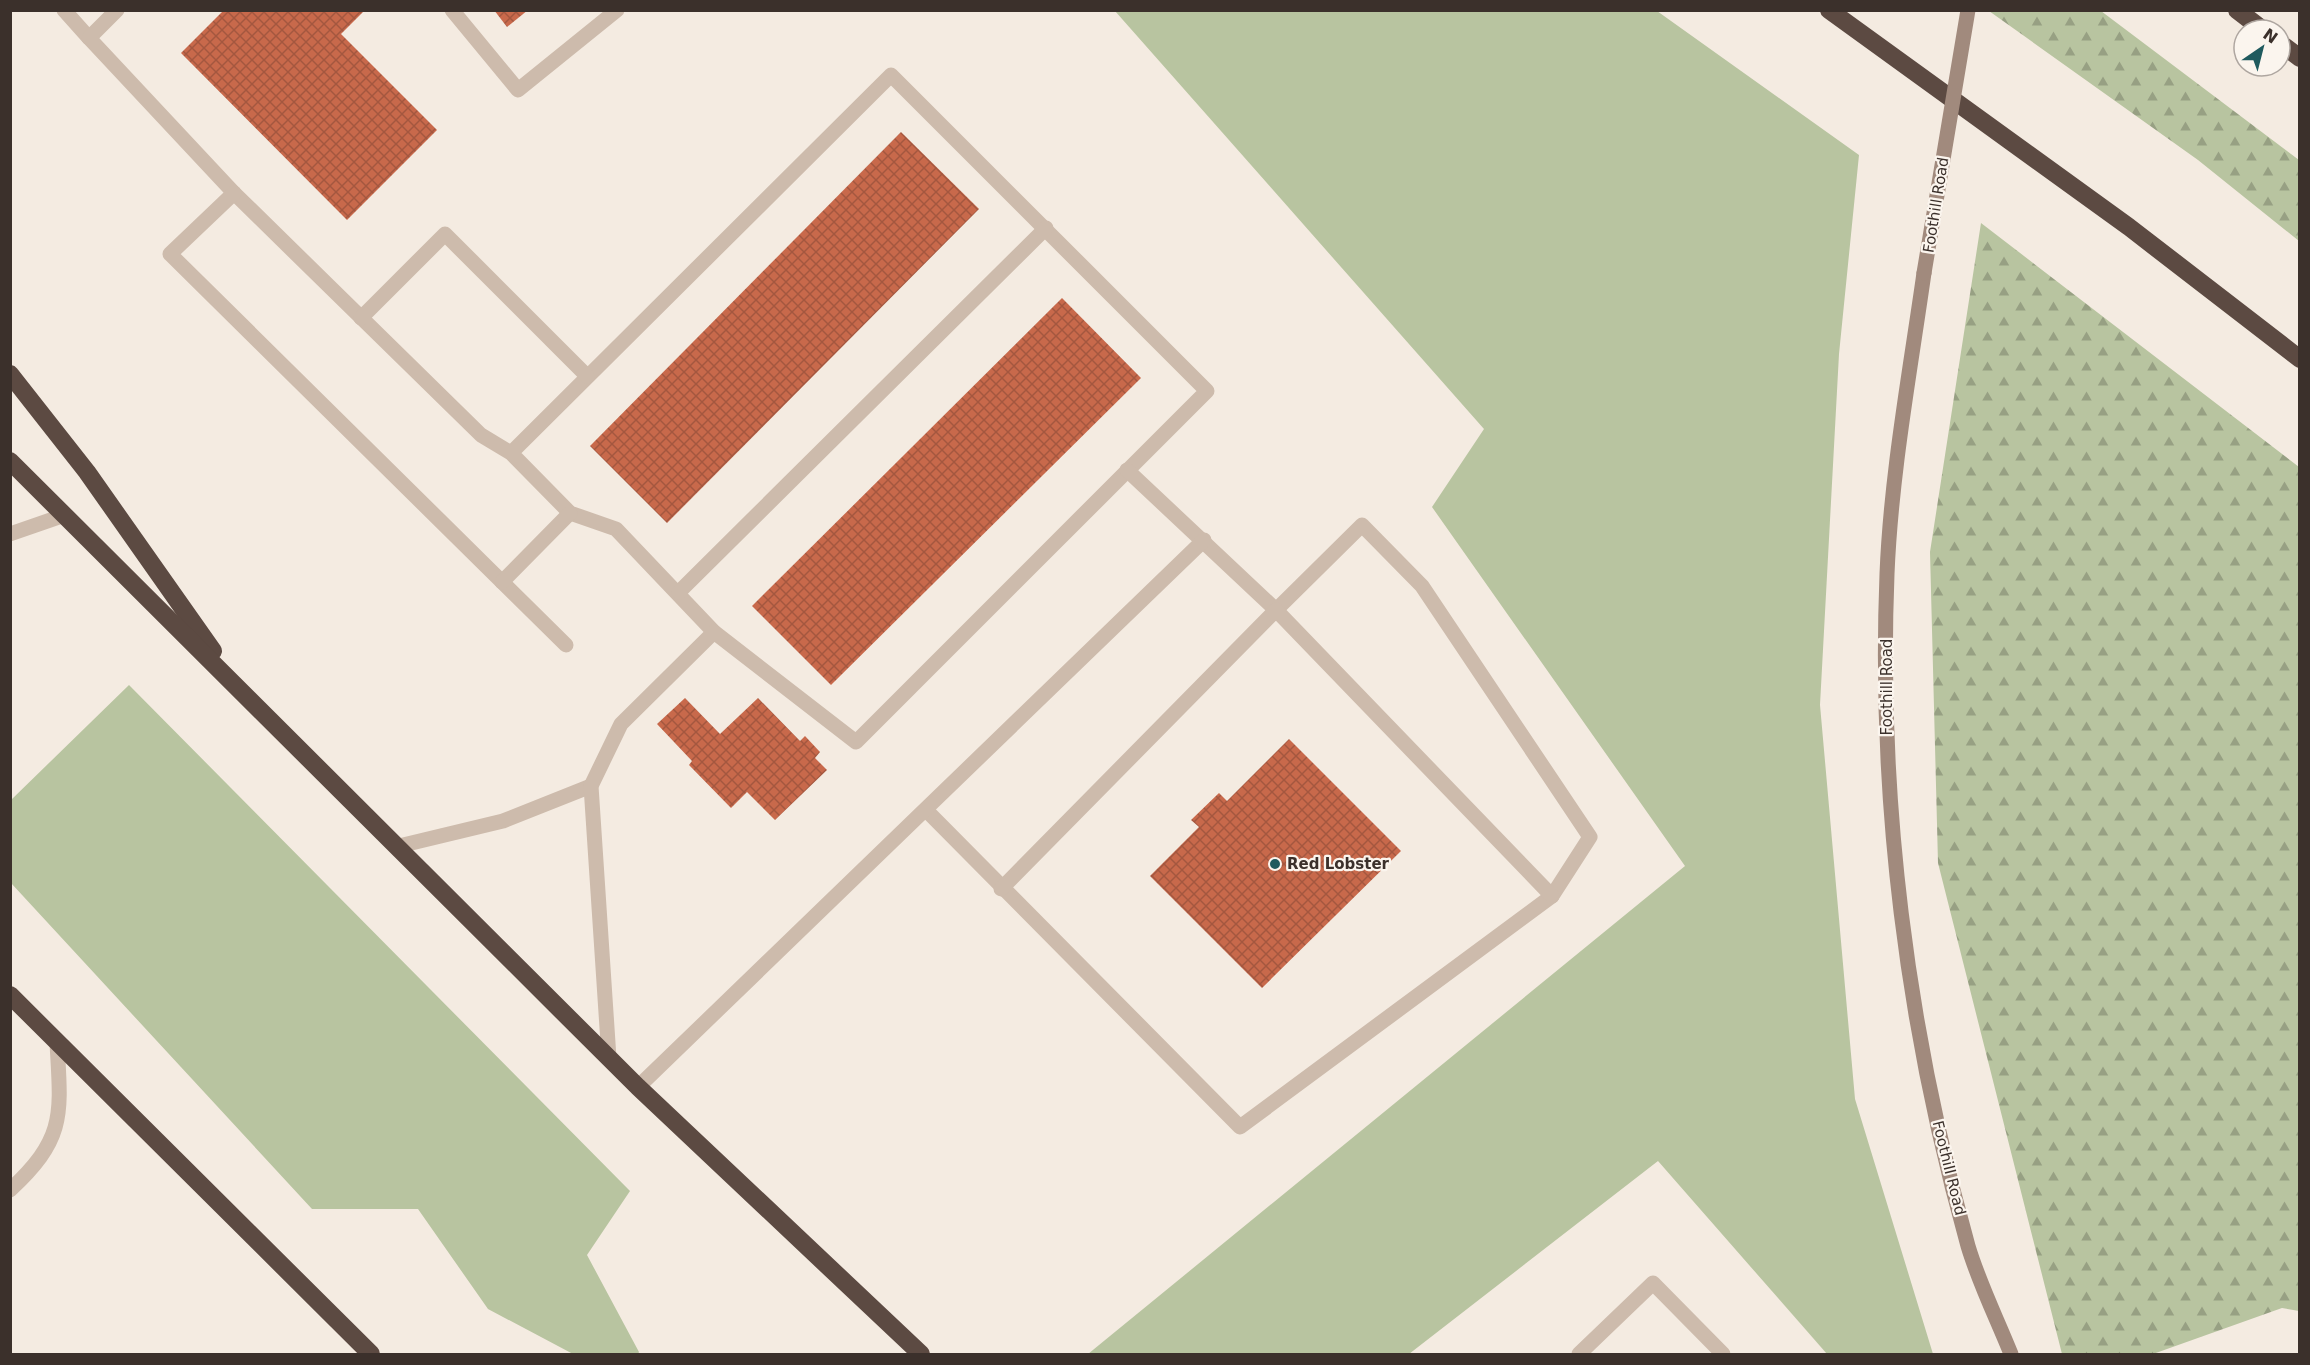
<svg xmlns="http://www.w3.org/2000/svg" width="2310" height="1365" font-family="'DejaVu Sans',sans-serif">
	<defs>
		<pattern id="forest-firs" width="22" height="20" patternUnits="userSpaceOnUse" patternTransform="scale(1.5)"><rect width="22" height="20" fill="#b8c4a0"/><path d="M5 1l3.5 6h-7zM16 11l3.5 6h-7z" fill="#97a083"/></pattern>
		<pattern id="building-cross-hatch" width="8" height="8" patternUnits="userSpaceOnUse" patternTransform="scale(1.5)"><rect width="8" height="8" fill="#c8694b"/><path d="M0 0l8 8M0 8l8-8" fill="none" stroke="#a4573f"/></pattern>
	</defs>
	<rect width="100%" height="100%" fill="#f4ebe1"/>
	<g fill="#b8c4a0">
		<polygon points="1115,11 1657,11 1859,155 1839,354 1820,705 1855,1099 1933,1354 1827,1354 1658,1161 1409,1354 1088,1354 1685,866 1432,507 1484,429"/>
		<polygon points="129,685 630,1191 587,1255 639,1352 638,1354 573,1354 488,1309 418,1209 312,1209 11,883 11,800"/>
	</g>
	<g fill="url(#forest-firs)">
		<polygon points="1989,11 2101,11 2299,160 2299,241 2198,160"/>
		<polygon points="1981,223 2299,467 2299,1311 2282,1308 2153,1354 2062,1354 1938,863 1930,552"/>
	</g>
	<g fill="url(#building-cross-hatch)">
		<polygon points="224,10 365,10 341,34 437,130 347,220 181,53"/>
		<polygon points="494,10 528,10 507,27"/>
		<polygon points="901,132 979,209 667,523 590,446"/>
		<polygon points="1062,298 1141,378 831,685 752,606"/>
		<polygon points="685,698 720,734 758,698 800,741 805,736 820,752 815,758 827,770 775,820 747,792 731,808 689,765 692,761 657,724"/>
		<polygon points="1289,739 1401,851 1262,988 1150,876 1199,827 1191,820 1219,793 1227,801"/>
	</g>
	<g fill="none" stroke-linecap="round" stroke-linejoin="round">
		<g stroke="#cdbbac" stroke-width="15">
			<polyline points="64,10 89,38"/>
			<polyline points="117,10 89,38 234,193 481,435 511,453 570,513 616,529 714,632 856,742 1207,391 891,75 511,453"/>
			<polyline points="452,10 518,90 617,10"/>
			<polyline points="234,193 170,254 566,645"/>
			<polyline points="361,318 445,234 587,376"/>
			<polyline points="10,534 65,515"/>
			<polyline points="502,582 570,513"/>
			<polyline points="679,592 1046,228"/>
			<polyline points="926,810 1240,1127 1552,896 1590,837 1422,586 1362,525 1276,610 1127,470"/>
			<polyline points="399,846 503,821 591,786"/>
			<polyline points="1001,889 1276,610 1552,896"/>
			<polyline points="609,1058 591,786 621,724 714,632"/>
			<polyline points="638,1087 1204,540"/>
			<path d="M 10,1190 C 66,1138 61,1115 57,1043"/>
			<polyline points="1579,1354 1653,1283 1723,1354"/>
		</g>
		<path stroke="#a18a7d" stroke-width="15" d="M 1924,273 C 1910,372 1891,474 1887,574 C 1878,800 1907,1029 1968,1246 C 1979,1283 1997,1319 2011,1354"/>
		<g stroke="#5c4a42" stroke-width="18">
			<polyline points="1829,10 2129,227 2300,359"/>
			<polyline points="2237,10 2263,30"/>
			<polyline points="2280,43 2300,58"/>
			<polyline points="10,374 87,472 213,651"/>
			<polyline points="10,461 638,1087 921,1354"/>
			<polyline points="10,995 371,1354"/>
		</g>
		<polyline stroke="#a18a7d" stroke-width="15" points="1924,273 1968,10"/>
	</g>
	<circle fill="#1f5a5e" stroke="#fbf5ee" stroke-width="2" cx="1275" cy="864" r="6"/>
	<g text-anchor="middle" stroke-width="4.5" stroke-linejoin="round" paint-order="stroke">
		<g font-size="15" fill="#3b302b" stroke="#fbf5ee">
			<text transform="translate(1936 205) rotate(-81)" y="5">Foothill Road</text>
			<text transform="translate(1887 687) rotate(-90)" y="5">Foothill Road</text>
			<text transform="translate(1949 1168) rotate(76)" y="5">Foothill Road</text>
		</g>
		<g font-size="15" font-weight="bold" fill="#3b302b" stroke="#fbf5ee" text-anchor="start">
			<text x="1287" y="869">Red Lobster</text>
		</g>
	</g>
	<rect width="2310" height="1365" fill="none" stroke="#3b302b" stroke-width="24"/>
	<g transform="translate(2262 48) rotate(35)"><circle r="28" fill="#fbf5ee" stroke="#aea6a0" stroke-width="1.5"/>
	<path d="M0-4.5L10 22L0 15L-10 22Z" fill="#1f5a5e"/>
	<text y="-9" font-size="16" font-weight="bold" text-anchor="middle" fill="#3b302b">N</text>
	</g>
</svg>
